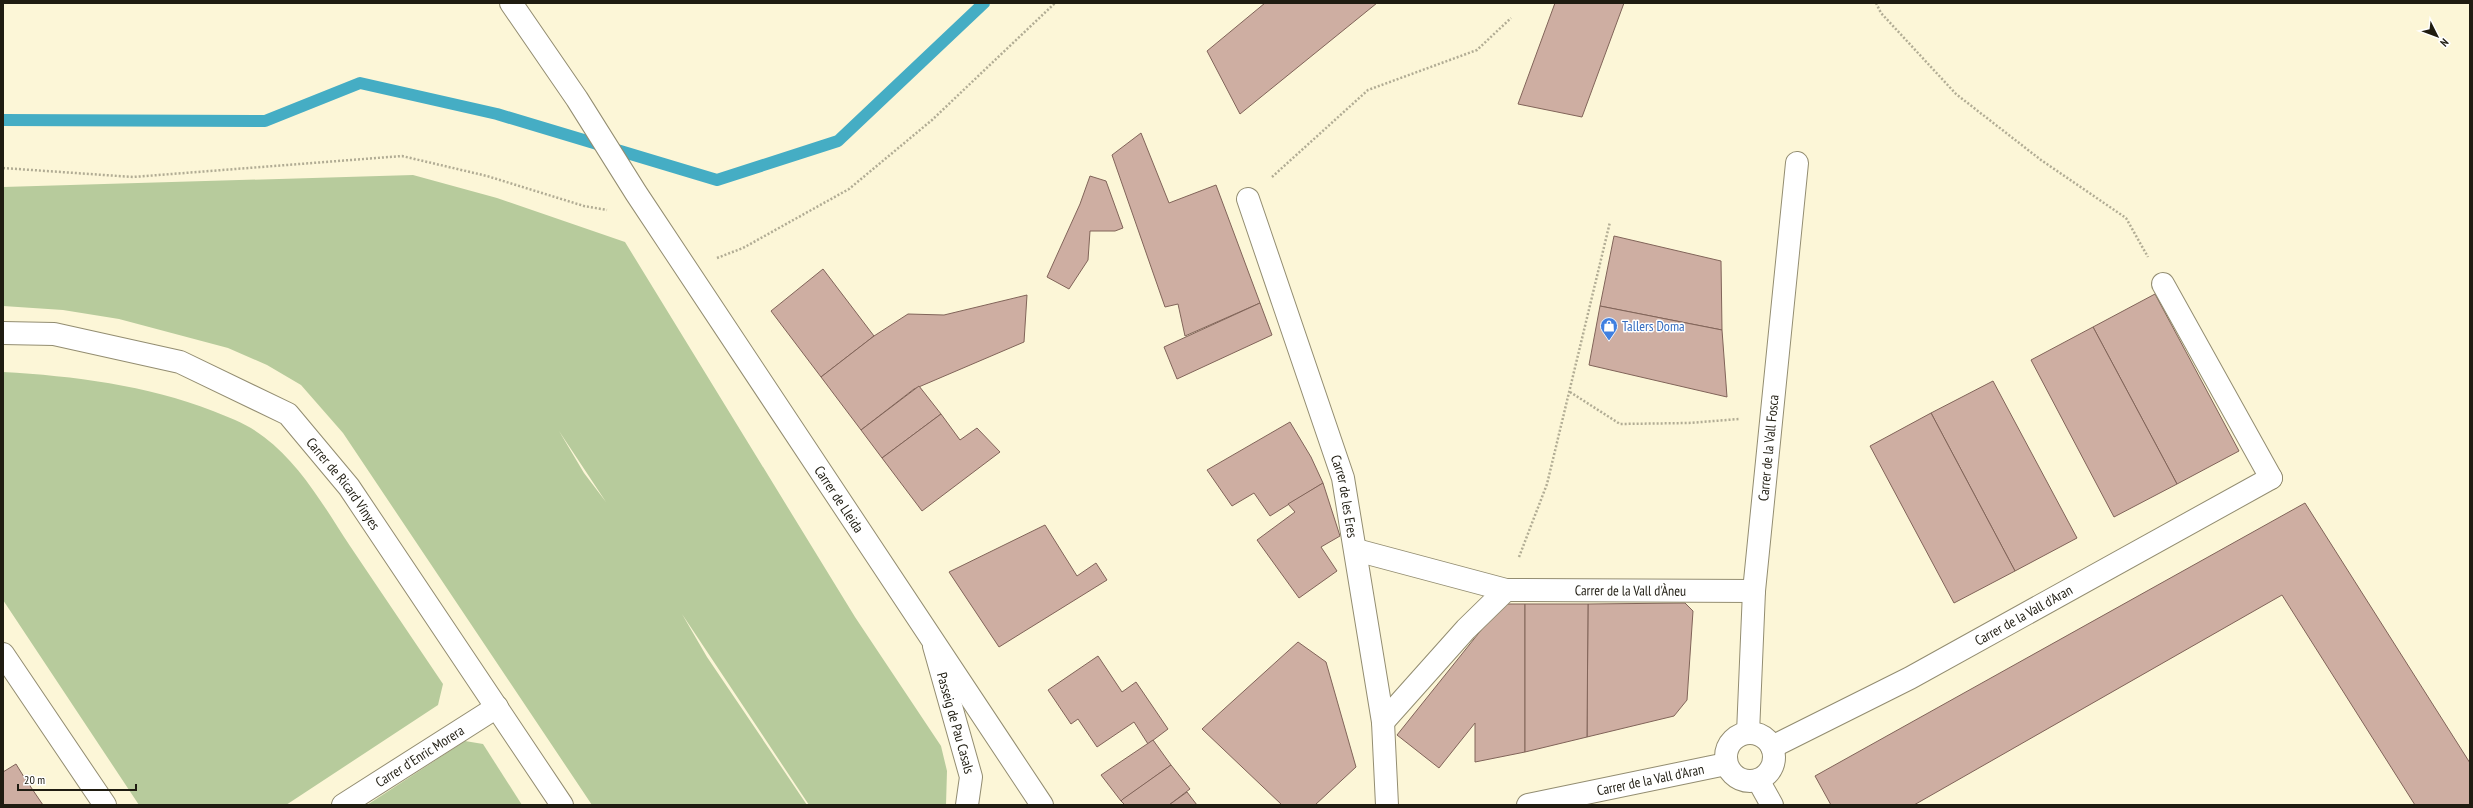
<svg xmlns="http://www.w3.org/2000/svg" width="2473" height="808" font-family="'PT Sans Narrow',sans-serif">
	<rect width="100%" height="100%" fill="#fcf6d7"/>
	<g fill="#b7cb9c" fill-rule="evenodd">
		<path d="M 413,175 L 497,198 L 625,242 L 855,617 L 941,746 L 947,771 L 946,805 L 809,805 L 682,614 L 707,657 L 807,805 L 592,805 L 343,433 L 301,385 L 267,365 L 228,348 L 119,319 L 63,310 L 3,306 L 3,187 ZM 559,431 L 606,502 L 584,473 Z"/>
		<path d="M 3,372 C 74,376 146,385 213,411 C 231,418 249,425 264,437 C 301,465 325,508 350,546 C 381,592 412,638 443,684 L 438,705 L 286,805 L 139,805 L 3,600 Z"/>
		<polygon points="465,741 483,744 522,805 367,805"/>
	</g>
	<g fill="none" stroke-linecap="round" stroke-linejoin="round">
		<polyline stroke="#45adc4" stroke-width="12" points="3,120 265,121 360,83 497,114 717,180 838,141 984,3"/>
	</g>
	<g fill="#ceaea2" stroke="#816459">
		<polygon points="1265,3 1377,3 1240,114 1207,51"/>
		<polygon points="1555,3 1624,3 1582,117 1518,104"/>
		<polygon points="1141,133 1169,203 1216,185 1260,303 1185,336 1178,304 1165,307 1112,155"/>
		<polygon points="1090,176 1106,181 1123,228 1115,231 1090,231 1088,260 1069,289 1047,277 1080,204"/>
		<polygon points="1614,236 1721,261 1722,330 1600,306"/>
		<polygon points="823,269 874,336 821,377 771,311"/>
		<polygon points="2155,294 2239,451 2177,484 2093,327"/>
		<polygon points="1027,295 1024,342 914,389 861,430 821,377 874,336 908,314 944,315"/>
		<polygon points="1260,303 1272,335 1177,379 1164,347"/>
		<polygon points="1600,306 1722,330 1727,397 1589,365"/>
		<polygon points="2093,327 2177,484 2114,517 2031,360"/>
		<polygon points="1993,381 2077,538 2015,571 1931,413"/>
		<polygon points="919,386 941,414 882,458 861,430"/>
		<polygon points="1931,413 2015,571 1954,603 1870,446"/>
		<polygon points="941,414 960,440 977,428 1000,452 922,511 882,458"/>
		<polygon points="1290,422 1311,457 1323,483 1270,516 1254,493 1232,506 1207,470"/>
		<polygon points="1323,483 1340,536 1321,547 1337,571 1299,598 1257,540 1295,512 1288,504"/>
		<polygon points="2305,503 2470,763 2470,805 2415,805 2282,595 1914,805 1831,805 1815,776"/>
		<polygon points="1045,525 1077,576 1096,563 1107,580 999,647 949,572"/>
		<polygon points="1685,603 1693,611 1687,700 1674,716 1587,737 1588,604"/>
		<polygon points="1502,604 1525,604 1525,752 1475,762 1475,723 1439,768 1397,735"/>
		<polygon points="1525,604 1588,604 1587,737 1525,752"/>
		<polygon points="1298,642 1326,662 1356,767 1315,805 1282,805 1202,729"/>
		<polygon points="1098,656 1122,692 1136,682 1168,729 1148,744 1134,722 1097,747 1078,719 1071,724 1048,690"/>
		<polygon points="1153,740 1171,765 1121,801 1101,775"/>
		<polygon points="16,764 24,777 43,805 3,805 3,772"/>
		<polygon points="1171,765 1190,789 1169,805 1125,805 1121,801 1123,799"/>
		<polygon points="1187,792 1197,805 1169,805"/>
	</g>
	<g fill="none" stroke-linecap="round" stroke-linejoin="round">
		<g stroke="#938d71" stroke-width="24">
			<polyline id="lane" points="2163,284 2271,478"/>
		</g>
		<g stroke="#938d71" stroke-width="24">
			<g id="street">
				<path id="s1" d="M 1248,199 L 1343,478 L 1383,722 L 1387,805"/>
				<path id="s2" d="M 3,333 L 54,334 L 180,362 L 288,414 L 349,487 L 562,805"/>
				<polyline points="1356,550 1506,590"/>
				<path id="s3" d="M 934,646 L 971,777 L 967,805"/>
				<polyline points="3,654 105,805"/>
				<path id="s4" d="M 1383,722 L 1466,629 L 1506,590 L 1754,591"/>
				<circle cx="1750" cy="757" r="24"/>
				<path id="s5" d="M 1748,733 L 1754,591 L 1797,163"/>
				<path id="s6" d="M 1772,747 L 1910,678 L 2271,478"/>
				<polyline points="1758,780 1772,805"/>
				<path id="s7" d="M 343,805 L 497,707"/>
				<path id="s8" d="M 1528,805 L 1726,764"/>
			</g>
		</g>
		<g stroke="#938d71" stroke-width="24">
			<g id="secondary">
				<path id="s9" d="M 511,3 L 577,99 L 636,193 L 1042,805"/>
			</g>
		</g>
		<g stroke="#b1ac94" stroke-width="2.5" stroke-dasharray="2 2" stroke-linecap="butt">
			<polyline points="1876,3 1881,13 1956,94 2041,160 2126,218 2148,257"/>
			<polyline points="3,168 133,177 402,156 487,176 584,206 607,210"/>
			<polyline points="1272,177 1368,90 1477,50 1511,18"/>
			<polyline points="717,258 743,248 849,189 932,120 1055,3"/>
			<polyline points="1570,392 1620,424 1689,423 1739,419"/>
			<polyline points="1519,557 1547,484 1610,222"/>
		</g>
		<use href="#lane" stroke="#fff" stroke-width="22"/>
		<use href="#street" stroke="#fff" stroke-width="22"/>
		<use href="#secondary" stroke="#fff" stroke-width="22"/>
	</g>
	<defs>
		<g id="shop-pin" transform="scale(0.9)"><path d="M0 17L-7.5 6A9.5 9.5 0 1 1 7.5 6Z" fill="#3f7fe0" stroke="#fff"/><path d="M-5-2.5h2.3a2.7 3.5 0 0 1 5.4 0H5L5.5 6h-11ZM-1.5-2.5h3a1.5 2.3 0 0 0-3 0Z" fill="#fff"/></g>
	</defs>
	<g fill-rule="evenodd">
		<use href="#shop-pin" x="1609" y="326"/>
	</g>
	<g text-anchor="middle" stroke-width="3" stroke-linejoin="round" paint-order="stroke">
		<g font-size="14" fill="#366cbe" stroke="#fff" text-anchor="start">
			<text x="1622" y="331">Tallers Doma</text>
		</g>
		<g font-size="14" fill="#1f1c11" stroke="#fff">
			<text dy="5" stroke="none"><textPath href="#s5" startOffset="286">Carrer de la Vall Fosca</textPath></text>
			<text dy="5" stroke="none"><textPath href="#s2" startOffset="389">Carrer de Ricard Vinyes</textPath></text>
			<text dy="5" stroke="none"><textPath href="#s1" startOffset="313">Carrer de les Eres</textPath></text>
			<text dy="5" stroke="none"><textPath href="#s9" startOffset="595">Carrer de Lleida</textPath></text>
			<text dy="5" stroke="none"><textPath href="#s4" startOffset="305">Carrer de la Vall d'Àneu</textPath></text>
			<text dy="5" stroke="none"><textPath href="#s6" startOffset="284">Carrer de la Vall d'Aran</textPath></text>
			<text dy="5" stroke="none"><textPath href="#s3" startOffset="80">Passeig de Pau Casals</textPath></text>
			<text dy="5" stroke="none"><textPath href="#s7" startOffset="91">Carrer d'Enric Morera</textPath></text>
			<text dy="5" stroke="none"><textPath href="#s8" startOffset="125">Carrer de la Vall d'Aran</textPath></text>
		</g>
	</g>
	<rect width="2473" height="808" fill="none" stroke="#1f1c11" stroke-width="8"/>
	<g transform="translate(2437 36) rotate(132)" stroke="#ffffff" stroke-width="3" paint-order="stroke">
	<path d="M0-3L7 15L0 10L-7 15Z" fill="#1f1c11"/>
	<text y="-6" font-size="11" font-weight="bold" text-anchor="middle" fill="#1f1c11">N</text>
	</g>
	<path d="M18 784v6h118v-6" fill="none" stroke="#1f1c11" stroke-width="2"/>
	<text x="24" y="784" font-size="12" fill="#1f1c11" stroke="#ffffff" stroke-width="3" paint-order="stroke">20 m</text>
</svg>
